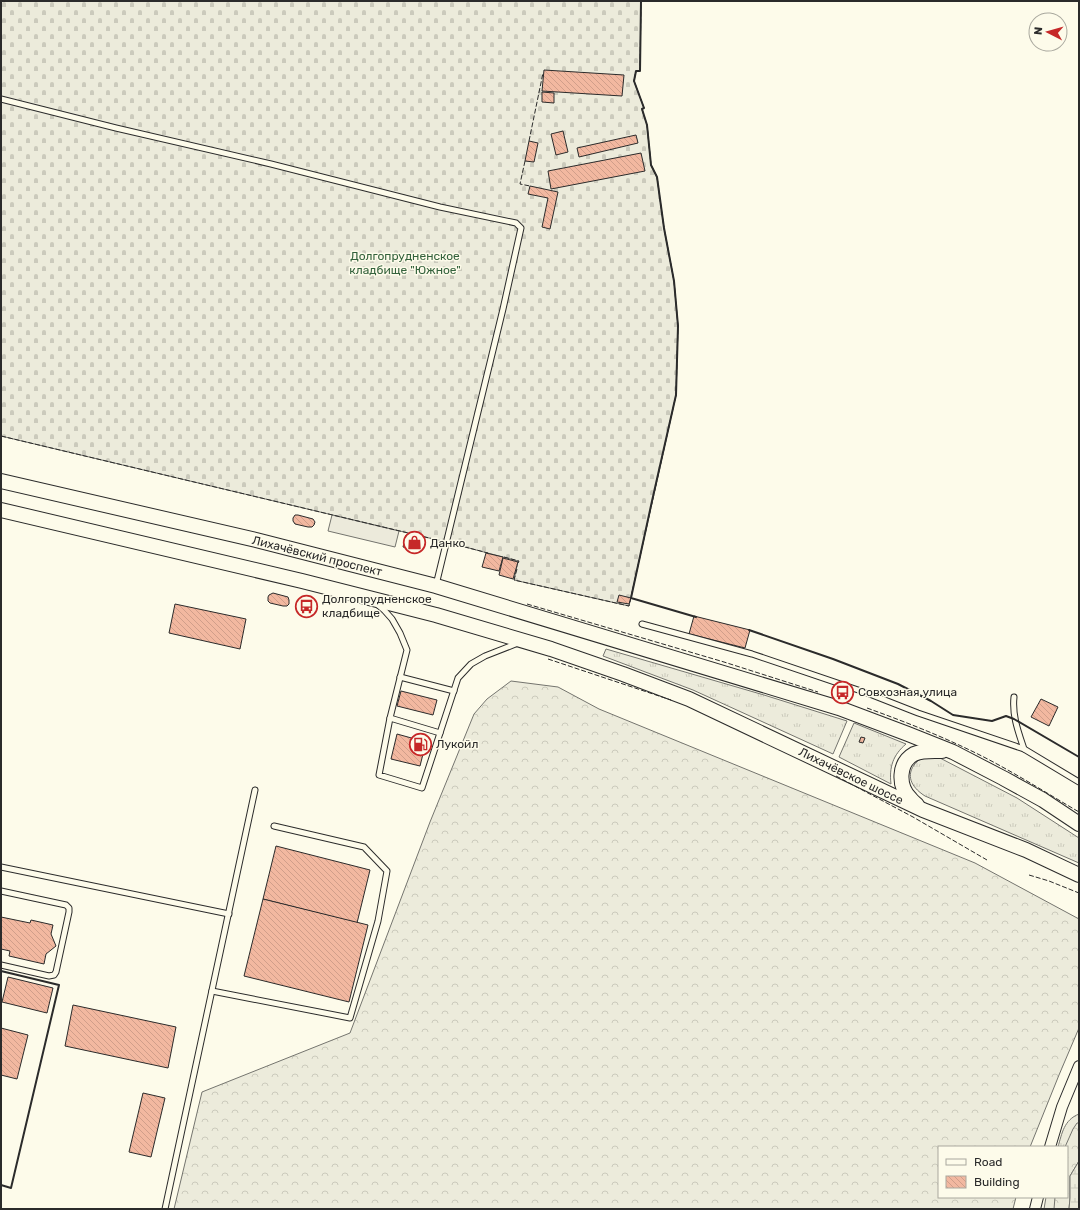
<svg xmlns="http://www.w3.org/2000/svg" width="1080" height="1210" viewBox="0 0 1080 1210" font-family="Rubik,sans-serif">
  <style>
    .grass { fill: url(#grass-tufts); stroke: #74746e }
    .forest { fill: url(#forest-crowns); stroke: #74746e }
    .wetland { fill: url(#wetland-marsh); stroke: #74746e }
    .cemetery { fill: url(#cemetery-stones); stroke: #74746e }
    .parking { fill: #eceadb; stroke: #74746e }
    .building { fill: url(#building-back-hatch); stroke: #2b2b2b }
    .lines { fill: none; stroke-linecap: round; stroke-linejoin: round }
    .lane-casing { stroke: #2b2b2b; stroke-width: 7 }
    .street-casing { stroke: #2b2b2b; stroke-width: 12 }
    .secondary-casing { stroke: #2b2b2b; stroke-width: 16 }
    .lane { stroke: #fdfbea; stroke-width: 5 }
    .street { stroke: #fdfbea; stroke-width: 10 }
    .secondary { stroke: #fdfbea; stroke-width: 14 }
    .fence { stroke: #2b2b2b; stroke-width: 1; stroke-dasharray: 5 2; stroke-linecap: butt }
    .wall { stroke: #2b2b2b; stroke-width: 2 }
    .labels { text-anchor: middle; dominant-baseline: central; stroke-width: 3; stroke-linejoin: round; paint-order: stroke }
    .park-label { font-size: 12px; fill: #34623c; stroke: #fdfbea }
    .poi-label { font-size: 12px; fill: #2b2b2b; stroke: #fdfbea; text-anchor: start }
    .street-label { font-size: 12px; fill: #2b2b2b; stroke: #fdfbea }
  </style>
  <defs>
    <pattern id="grass-tufts" width="24" height="20" patternUnits="userSpaceOnUse"><rect width="24" height="20" fill="#ecebdb"/><path d="M3 7l-1-3M5 7V3M7 7l1-3M15 17l-1-3M17 17v-4M19 17l1-3" fill="none" stroke="#cbcabc"/></pattern>
    <pattern id="forest-crowns" width="20" height="18" patternUnits="userSpaceOnUse"><rect width="20" height="18" fill="#ecebdb"/><path d="M2 6a3 3 0 1 1 6 0M12 15a3 3 0 1 1 6 0" fill="none" stroke="#cbcabc"/></pattern>
    <pattern id="wetland-marsh" width="20" height="14" patternUnits="userSpaceOnUse"><rect width="20" height="14" fill="#ecebdb"/><path d="M1 5h8M5 5V1M11 12h8M15 12V8" fill="none" stroke="#cbcabc"/></pattern>
    <pattern id="cemetery-stones" width="16" height="16" patternUnits="userSpaceOnUse"><rect width="16" height="16" fill="#ecebdb"/><path d="M2 7V4a2 2 0 0 1 4 0v3zM10 15v-3a2 2 0 0 1 4 0v3z" fill="#cbcabc"/></pattern>
    <pattern id="building-back-hatch" width="6" height="6" patternUnits="userSpaceOnUse"><rect width="6" height="6" fill="#f2b8a0"/><path d="M-1 5l2 2M0 0l6 6M5-1l2 2" fill="none" stroke="#d09e8a"/></pattern>
  </defs>
  <rect width="100%" height="100%" fill="#fdfbea"/>
  <g class="grass">
    <polygon points="606,649 764,695 847,721 833,754 693,690 603,656"/>
    <path d="M 854,723 L 906,744 C 893,755 889,767 891,784 L 839,757 Z"/>
    <path d="M 933,757 L 940,758 L 1017,798 L 1079,838 L 1079,863 L 925,796 C 914,789 905,778 914,765 C 916,763 918,760 921,759 C 924,757 930,757 933,757 Z"/>
    <path d="M 1079,1114 L 1079,1209 L 1044,1209 L 1046,1197 L 1067,1197 L 1067,1147 L 1058,1147 C 1062,1133 1064,1120 1079,1114 Z"/>
  </g>
  <g class="forest">
    <polygon points="511,681 558,687 599,709 975,863 1079,919 1079,1028 1059,1075 1030,1147 939,1147 939,1197 1016,1197 1013,1209 174,1209 202,1092 350,1033 430,822 474,714 487,699"/>
    <polygon points="1077,1123 1079,1123 1079,1161 1070,1176 1070,1198 1069,1209 1054,1209 1055,1197 1067,1197 1067,1147 1065,1147 1073,1129"/>
  </g>
  <polygon class="wetland" points="1079,1161 1079,1209 1069,1209 1070,1198 1070,1176"/>
  <polygon class="cemetery" points="1,1 641,1 640,71 636,71 634,81 644,108 642,110 647,125 651,165 657,177 664,228 674,281 678,326 676,395 629,606 514,580 518,561 446,542 1,436"/>
  <polygon class="parking" points="332,515 399,531 395,547 328,531"/>
  <g class="building">
    <polygon points="544,70 624,75 622,96 542,91"/>
    <polygon points="542,92 554,93 554,103 542,102"/>
    <polygon points="563,131 568,152 556,155 551,134"/>
    <polygon points="636,135 638,143 579,157 577,148"/>
    <polygon points="529,141 538,143 534,162 525,161"/>
    <polygon points="641,153 645,171 551,189 548,171"/>
    <polygon points="530,186 558,192 550,229 542,227 548,198 528,194"/>
    <polygon points="298,515 313,519 315,522 314,525 312,527 308,527 295,524 293,521 293,518 295,515"/>
    <polygon points="406,535 424,539 421,551 403,547"/>
    <polygon points="486,553 503,557 499,571 482,567"/>
    <polygon points="503,558 518,562 513,579 499,575"/>
    <polygon points="273,593 288,597 289,600 289,604 287,606 283,606 270,603 268,601 268,597 269,595"/>
    <polygon points="619,595 631,598 629,604 617,602"/>
    <polygon points="175,604 246,619 240,649 169,633"/>
    <polygon points="694,616 750,630 745,648 689,634"/>
    <polygon points="401,691 437,700 433,715 397,706"/>
    <polygon points="1041,699 1058,707 1049,726 1031,717"/>
    <polygon points="397,734 426,742 420,766 391,759"/>
    <polygon points="861,737 865,738 863,743 859,742"/>
    <polygon points="276,846 370,870 357,923 263,899"/>
    <polygon points="263,899 368,925 349,1002 244,976"/>
    <polygon points="1,917 30,923 31,920 53,925 51,934 56,946 46,954 44,964 9,956 10,951 1,949"/>
    <polygon points="8,977 53,988 47,1013 2,1002"/>
    <polygon points="73,1005 176,1027 168,1068 65,1046"/>
    <polygon points="1,1028 28,1035 17,1079 1,1075"/>
    <polygon points="143,1093 165,1098 151,1157 129,1152"/>
  </g>
  <g class="lines">
    <defs>
      <g id="lane">
        <polyline points="1,99 116,128 271,164 440,207 516,223 521,228 503,309 436,585"/>
        <polyline points="378,605 384,610 392,619 400,633 407,650 390,718 379,775 422,788 458,678 471,664 485,656 518,643"/>
        <polyline points="642,624 752,654 867,693 918,713 1024,749"/>
        <polyline points="400,677 454,691"/>
        <path d="M 1014,697 C 1012,715 1018,731 1024,749 L 1079,782"/>
        <polyline points="390,718 440,733"/>
        <polyline points="1,867 229,914"/>
        <polyline points="1,891 66,905 69,908 69,912 56,972 54,975 49,976 1,965"/>
        <polyline points="212,991 350,1018 378,921 387,871 364,847 274,826"/>
        <polyline points="165,1209 255,790"/>
      </g>
      <g id="street">
        <polyline points="1050,1147 1062,1107 1079,1066"/>
        <polyline points="1035,1209 1038,1197"/>
      </g>
      <g id="secondary">
        <polyline points="1,481 256,540 436,586 839,708 908,734 953,752 1003,778 1043,800 1079,824"/>
        <polyline points="1,510 302,581 436,615 551,649 623,674 689,699 923,810 1026,850 1079,875"/>
        <path d="M 917,805 C 915,803 912,801 910,798 C 898,786 898,763 914,754 C 922,750 934,751 942,751"/>
      </g>
    </defs>
    <use href="#lane" class="lane-casing"/>
    <use href="#street" class="street-casing"/>
    <use href="#secondary" class="secondary-casing"/>
    <use href="#lane" class="lane"/>
    <use href="#street" class="street"/>
    <use href="#secondary" class="secondary"/>
    <g class="fence">
      <polyline points="529,141 543,73"/>
      <polyline points="525,161 520,184 530,186"/>
      <polyline points="1,436 446,542 488,553"/>
      <polyline points="504,557 519,561 518,563"/>
      <polyline points="517,569 514,580 629,606 676,395 678,326 674,281 664,228 657,177 651,165 647,125 642,109 644,108 634,81 636,71 640,71 641,1"/>
      <polyline points="527,604 724,662 818,692"/>
      <polyline points="548,659 671,700"/>
      <path d="M 867,708 C 914,725 962,744 1006,769 C 1031,783 1055,798 1079,812"/>
      <polyline points="836,776 913,817 987,860"/>
      <polyline points="1029,875 1049,881 1079,893"/>
    </g>
    <g class="wall">
      <polyline points="641,1 640,71 636,71 634,81 644,108 642,109 647,125 651,165 657,177 664,228 674,281 678,326 676,395 652,501 631,598 696,617"/>
      <polyline points="749,630 833,659 898,684 931,701 953,715 992,721 1006,716 1014,719 1079,757"/>
      <polyline points="1,971 59,985 11,1188 1,1185"/>
    </g>
  </g>
  <defs>
    <symbol id="shop-ring" viewBox="-11 -11 22 22"><circle r="9.5" fill="#fdfbea" stroke="#c62828" stroke-width="1.5"/><path d="M-5-2.5h2.3a2.7 3.5 0 0 1 5.4 0H5L5.5 6h-11ZM-1.5-2.5h3a1.5 2.3 0 0 0-3 0Z" fill="#c62828"/></symbol>
    <symbol id="bus-ring" viewBox="-11 -11 22 22"><circle r="9.5" fill="#fdfbea" stroke="#c62828" stroke-width="1.5"/><path d="M-5-6H5V4H4V6H2V4H-2V6H-4V4H-5ZM-3.5-4V0h7V-4ZM-3.5 1.2v1.5H-2V1.2ZM2 1.2v1.5H3.5V1.2Z" fill="#c62828"/></symbol>
    <symbol id="fuel-ring" viewBox="-11 -11 22 22"><circle r="9.5" fill="#fdfbea" stroke="#c62828" stroke-width="1.5"/><path d="M-5.5-6h7V0h2V4h1.3V-2.5L3-4.5l.8-.8L6-3V5H2.5V1h-1V6h-7ZM-4.2-4.7v3.2H.2V-4.7Z" fill="#c62828"/></symbol>
  </defs>
  <g fill-rule="evenodd">
    <use href="#shop-ring" x="402" y="530" width="25" height="25"/>
    <use href="#bus-ring" x="294" y="594" width="25" height="25"/>
    <use href="#bus-ring" x="830" y="680" width="25" height="25"/>
    <use href="#fuel-ring" x="408" y="732" width="25" height="25"/>
  </g>
  <g class="labels">
    <g class="park-label">
      <text x="405" y="256">Долгопрудненское<tspan x="405" dy="14">кладбище "Южное"</tspan></text>
    </g>
    <g class="poi-label">
      <text x="430" y="543">Данко</text>
      <text x="322" y="599">Долгопрудненское<tspan x="322" dy="14">кладбище</tspan></text>
      <text x="858" y="692">Совхозная улица</text>
      <text x="436" y="744">Лукойл</text>
    </g>
    <g class="street-label">
      <text transform="translate(317 556) rotate(14)">Лихачёвский проспект</text>
      <text transform="translate(851 776) rotate(26)">Лихачёвское шоссе</text>
    </g>
  </g>
  <rect width="1080" height="1210" fill="none" stroke="#2b2b2b" stroke-width="4"/>
  <rect x="938" y="1146" width="130" height="52" fill="#fdfbea" stroke="#a9a89e"/>
  <rect x="946" y="1159" width="20" height="6" fill="#fdfbea" stroke="#a9a89e"/>
  <text x="974" y="1166" font-size="12" fill="#2b2b2b">Road</text>
  <rect x="946" y="1176" width="20" height="12" fill="url(#building-back-hatch)" stroke="#a9a89e"/>
  <text x="974" y="1186" font-size="12" fill="#2b2b2b">Building</text>
  <g transform="translate(1048 32) rotate(276)"><circle r="19" fill="#fdfbea" stroke="#a9a89e"/>
  <path d="M0-3L7 15L0 10L-7 15Z" fill="#c62828"/>
  <text y="-6" font-size="11" font-weight="bold" text-anchor="middle" fill="#2b2b2b">N</text>
  </g>
</svg>
